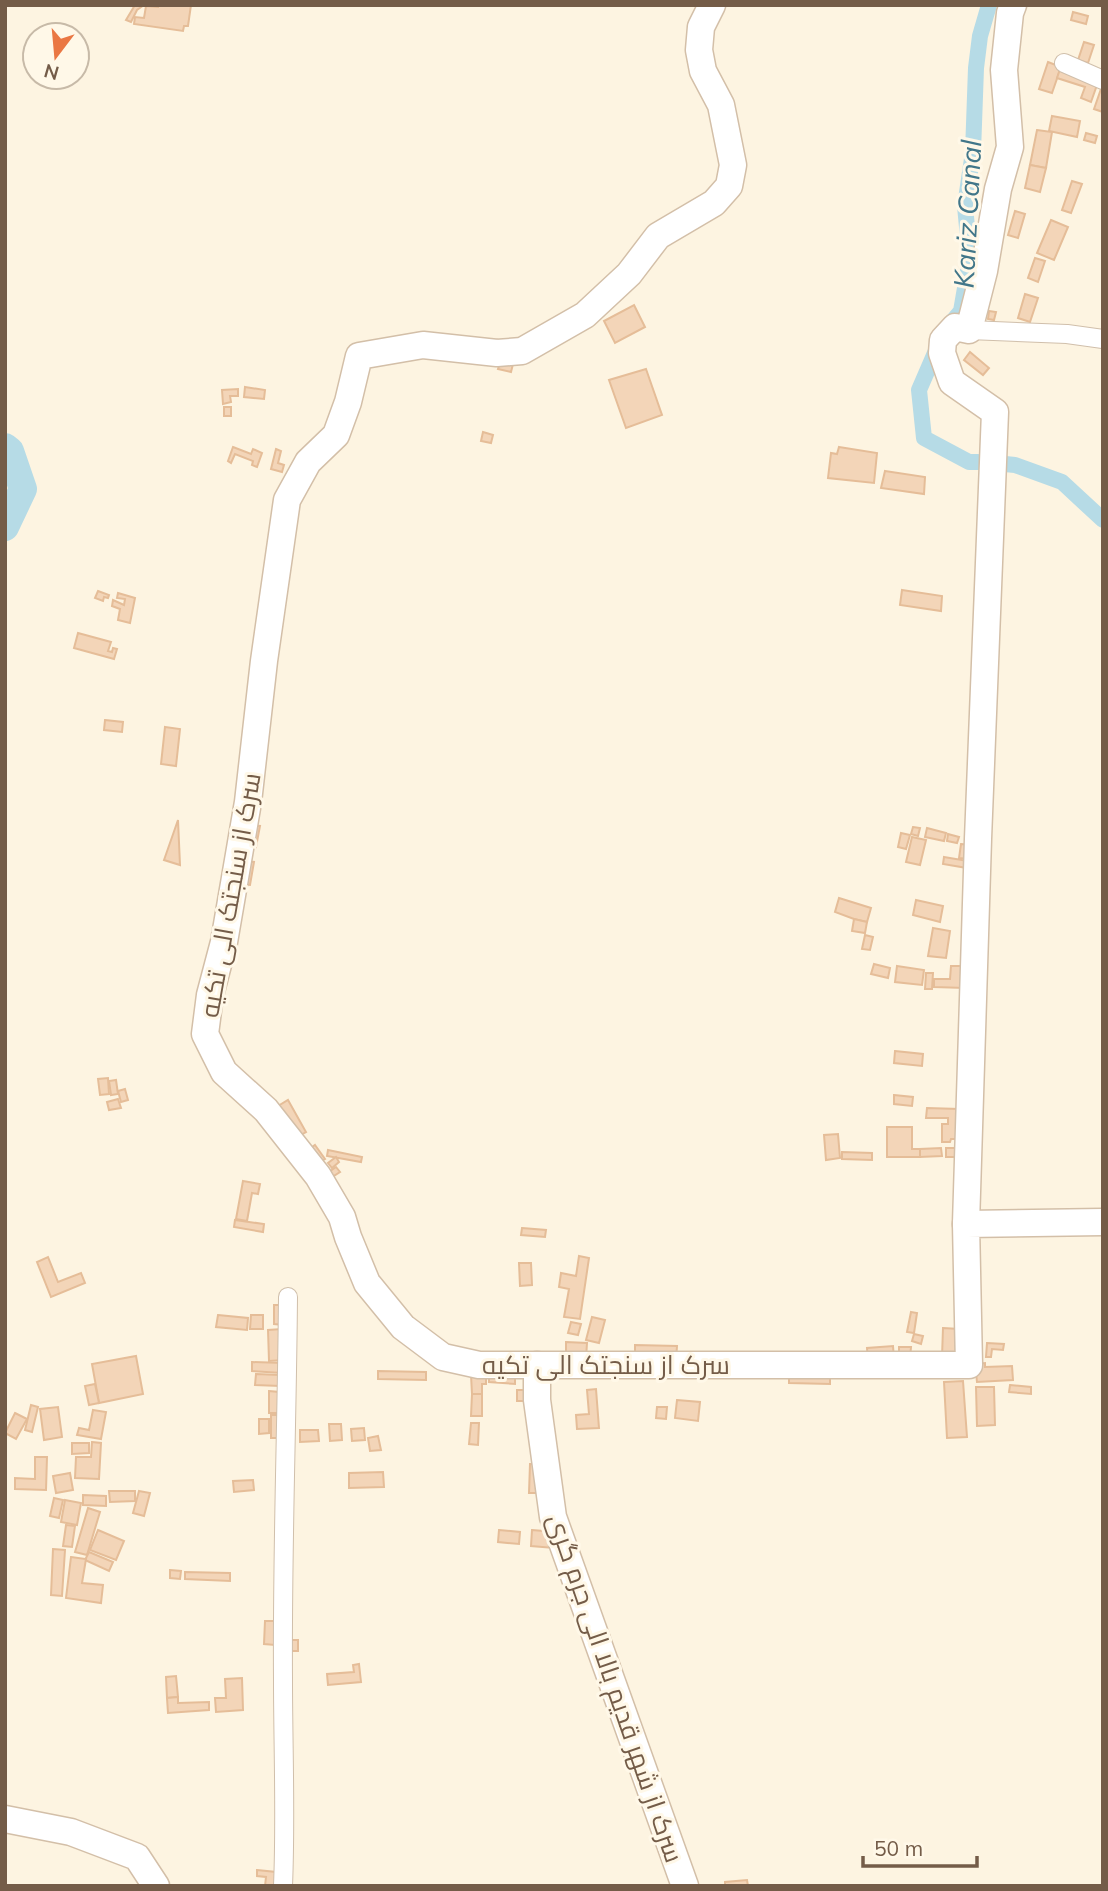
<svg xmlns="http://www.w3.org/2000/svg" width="1108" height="1891" viewBox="0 0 1108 1891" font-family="Mulish,Cairo,sans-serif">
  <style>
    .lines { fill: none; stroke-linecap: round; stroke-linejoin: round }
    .canal { stroke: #b6dbe6; stroke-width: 16 }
    .river { stroke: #b6dbe6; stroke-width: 28 }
    .building { fill: #f3d5b8; stroke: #e5bd98; stroke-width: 2 }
    .street-casing { stroke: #d0bfab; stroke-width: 20 }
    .secondary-casing { stroke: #d3bfa8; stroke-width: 29 }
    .street { stroke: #fff; stroke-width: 18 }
    .secondary { stroke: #fff; stroke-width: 26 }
    .labels { text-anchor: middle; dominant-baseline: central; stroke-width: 6; stroke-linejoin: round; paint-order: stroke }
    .street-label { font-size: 26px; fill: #745c48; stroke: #fff8e8 }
    .water-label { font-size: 28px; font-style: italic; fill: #417689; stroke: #fff8e8 }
  </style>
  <rect width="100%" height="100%" fill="#fdf4e1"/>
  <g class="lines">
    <g class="canal">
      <polyline points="978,462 969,462 924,438 919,390 935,353 951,323 961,311 970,259 965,206 973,152 976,68 980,36 989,5"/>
      <polyline points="1005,464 1015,465 1062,482 1103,520"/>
    </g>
    <polyline class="river" points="5,447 10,451 23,489 5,527"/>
  </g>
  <g class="building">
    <polygon points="135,5 144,5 137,10 131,22 126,20"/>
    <polygon points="158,5 191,5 188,26 184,26 183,31 134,24 135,17 144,18 146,6 158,7"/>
    <polygon points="1073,12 1088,16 1086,24 1071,20"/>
    <polygon points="1084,42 1094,45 1088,63 1078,60"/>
    <polygon points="1048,62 1061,67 1052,93 1039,89"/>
    <polygon points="1060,69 1098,82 1091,102 1081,98 1085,87 1057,78"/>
    <polygon points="1101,89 1103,90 1103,112 1094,109"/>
    <polygon points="1052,116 1080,121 1077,137 1049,131"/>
    <polygon points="1037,130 1052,132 1046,168 1030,165"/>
    <polygon points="1086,133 1097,136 1095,143 1084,140"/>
    <polygon points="1030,165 1046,168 1040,192 1025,188"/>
    <polygon points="1072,181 1082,184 1071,213 1062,210"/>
    <polygon points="1015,211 1025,214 1018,238 1008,235"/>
    <polygon points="1051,220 1068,227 1054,260 1037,253"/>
    <polygon points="1035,258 1045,261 1038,282 1028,278"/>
    <polygon points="1025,294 1038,298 1030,322 1018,318"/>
    <polygon points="634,305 645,327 615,343 604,321"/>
    <polygon points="989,311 996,312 994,320 988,319"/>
    <polygon points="970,352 989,368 983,375 964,360"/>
    <polygon points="502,356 514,360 511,372 498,369"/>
    <polygon points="646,369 662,415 626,428 609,380"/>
    <polygon points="245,387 265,390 264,399 244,397"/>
    <polygon points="238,389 238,396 230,396 231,402 223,404 222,390"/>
    <rect x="224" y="407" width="7" height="9"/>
    <polygon points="483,432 493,435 491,443 481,441"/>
    <polygon points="233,447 251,454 253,449 262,453 257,467 252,465 253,461 235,454 231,463 228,461"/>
    <polygon points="839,447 877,453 874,483 828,478 831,453 837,454"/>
    <polygon points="276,449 281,451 278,463 284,465 282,472 271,469"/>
    <polygon points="885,471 925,477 924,494 881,488"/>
    <polygon points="902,590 942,596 941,611 900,605"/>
    <polygon points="98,591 109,595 108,598 104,597 103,601 95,598"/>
    <polygon points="118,593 135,598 130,623 118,620 120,609 112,606 113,600 124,605 125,599 117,598"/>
    <polygon points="78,633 111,642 108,651 112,652 113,648 117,649 114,659 74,648"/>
    <polygon points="105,720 123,722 122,732 104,730"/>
    <polygon points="165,727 180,729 176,766 161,764"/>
    <polygon points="178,820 180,865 164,860"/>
    <polygon points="250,825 260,826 256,847 247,845"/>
    <polygon points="913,827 920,828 918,836 911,834"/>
    <polygon points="927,828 946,833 944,841 925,837"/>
    <polygon points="901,833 910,835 906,849 898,847"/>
    <polygon points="948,834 959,837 957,843 947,841"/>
    <polygon points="912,837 926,840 920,865 906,862"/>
    <polygon points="961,844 971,845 969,859 959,858"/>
    <polygon points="944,857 968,861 967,868 943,864"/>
    <polygon points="244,861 254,862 250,885 240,884"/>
    <polygon points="839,898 871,908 867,922 854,919 835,912"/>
    <polygon points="916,900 943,906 940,922 913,915"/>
    <polygon points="854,919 867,922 865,933 852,931"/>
    <polygon points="933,928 950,931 946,958 928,956"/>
    <polygon points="865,935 873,937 870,950 862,949"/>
    <polygon points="874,964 890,968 888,978 871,974"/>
    <polygon points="897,966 924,970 922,985 895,982"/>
    <polygon points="951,966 966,966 965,988 934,987 934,979 950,979"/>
    <polygon points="926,973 933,973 932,989 925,989"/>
    <polygon points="895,1051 923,1054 922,1066 894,1063"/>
    <polygon points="108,1078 109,1094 100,1095 98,1079"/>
    <polygon points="116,1080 118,1094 111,1095 109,1081"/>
    <polygon points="125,1089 128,1100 121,1102 118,1091"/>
    <polygon points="894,1095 913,1097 912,1106 894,1104"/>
    <polygon points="118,1099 121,1108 109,1110 107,1102"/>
    <polygon points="288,1100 306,1132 297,1137 278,1106"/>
    <polygon points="927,1108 959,1109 958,1139 951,1139 950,1142 942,1142 942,1124 948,1124 948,1118 926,1118"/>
    <polygon points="887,1127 912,1127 912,1149 920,1149 920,1157 887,1157"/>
    <polygon points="838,1134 840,1158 826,1160 824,1135"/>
    <polygon points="315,1145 325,1159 317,1164 308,1150"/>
    <polygon points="941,1148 942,1156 920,1157 920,1149"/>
    <rect x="946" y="1148" width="14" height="9"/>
    <polygon points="328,1150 362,1157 361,1162 327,1156"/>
    <polygon points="842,1152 872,1153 872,1160 842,1159"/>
    <polygon points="336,1157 339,1162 332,1168 328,1163"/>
    <polygon points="336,1167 340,1172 329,1179 326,1174"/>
    <polygon points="243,1181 260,1184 258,1194 252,1193 247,1221 236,1219"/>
    <polygon points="235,1220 264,1224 263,1232 234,1227"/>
    <polygon points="522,1228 546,1230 545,1237 521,1235"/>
    <polygon points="579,1256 589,1258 580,1319 564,1317 569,1289 559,1287 561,1273 576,1276"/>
    <polygon points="48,1257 58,1282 81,1273 85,1283 51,1297 37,1262"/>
    <polygon points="519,1263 531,1263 532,1285 520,1286"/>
    <polygon points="274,1305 283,1305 283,1325 274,1324"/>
    <polygon points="911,1312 917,1313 914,1333 907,1332"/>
    <polygon points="218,1315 248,1318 247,1330 216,1327"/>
    <polygon points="251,1315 263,1315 263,1329 250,1329"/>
    <polygon points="592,1317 605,1320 599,1343 586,1340"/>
    <polygon points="571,1322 581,1324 578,1335 568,1333"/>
    <polygon points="943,1328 959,1329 957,1358 942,1357"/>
    <polygon points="282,1329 283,1360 269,1361 268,1330"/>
    <polygon points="914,1334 923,1336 921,1344 912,1341"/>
    <polygon points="566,1342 587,1343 586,1359 566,1359"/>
    <polygon points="987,1343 1004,1344 1003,1350 992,1349 991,1357 986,1357"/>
    <polygon points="635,1345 677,1346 676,1361 635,1360"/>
    <polygon points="893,1346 894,1359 868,1361 867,1348"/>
    <polygon points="899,1347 911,1347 910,1358 899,1358"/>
    <polygon points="136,1356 143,1394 99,1403 92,1364"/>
    <polygon points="252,1362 283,1363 282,1373 252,1371"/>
    <polygon points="985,1363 985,1367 1012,1366 1013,1380 977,1382 975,1364"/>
    <polygon points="378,1371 426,1372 426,1380 378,1379"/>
    <polygon points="256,1374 280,1375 280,1386 255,1385"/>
    <polygon points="486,1374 486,1384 482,1384 482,1394 472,1394 471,1375"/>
    <polygon points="489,1374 515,1376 515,1384 489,1382"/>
    <polygon points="789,1376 830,1376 830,1384 789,1383"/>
    <polygon points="963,1381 967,1437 947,1438 944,1382"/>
    <polygon points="95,1384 99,1403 89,1405 85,1386"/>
    <polygon points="1010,1385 1031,1387 1031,1394 1009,1392"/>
    <polygon points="976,1387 994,1387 995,1425 977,1426"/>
    <polygon points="596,1389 599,1428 577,1429 576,1415 589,1414 587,1390"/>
    <rect x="517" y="1390" width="13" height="11"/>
    <polygon points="269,1391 279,1392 278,1413 269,1413"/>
    <polygon points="472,1394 482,1394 482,1416 471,1416"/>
    <polygon points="677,1400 700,1402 698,1421 675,1418"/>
    <polygon points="31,1405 38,1407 32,1432 25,1430"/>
    <polygon points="58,1407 62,1437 44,1440 40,1409"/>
    <polygon points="657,1407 667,1407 666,1419 656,1418"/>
    <polygon points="93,1410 106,1412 101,1439 77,1435 79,1428 89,1430"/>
    <polygon points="15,1413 27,1419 16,1439 5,1433"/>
    <rect x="271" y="1415" width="7" height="23"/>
    <polygon points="259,1419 269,1419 269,1433 259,1434"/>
    <polygon points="471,1423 479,1423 478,1445 469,1444"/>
    <polygon points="329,1424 341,1424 342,1440 330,1441"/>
    <polygon points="364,1428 365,1440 352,1441 351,1429"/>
    <polygon points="300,1430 318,1430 319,1441 300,1442"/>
    <polygon points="378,1436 381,1450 370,1451 368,1438"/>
    <polygon points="92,1442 101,1443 99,1479 75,1478 76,1457 91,1457"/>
    <polygon points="72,1443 89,1443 89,1453 72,1454"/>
    <polygon points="35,1457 47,1457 46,1490 15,1489 15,1478 35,1479"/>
    <polygon points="530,1464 541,1464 540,1493 529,1493"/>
    <polygon points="383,1472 384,1487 349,1488 349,1473"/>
    <polygon points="70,1473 73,1490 56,1493 53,1476"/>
    <polygon points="253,1480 254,1490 234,1492 233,1481"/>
    <polygon points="109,1491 135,1491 135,1501 110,1502"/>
    <polygon points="139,1491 150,1493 144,1516 133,1513"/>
    <polygon points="83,1495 106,1496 106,1506 83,1505"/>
    <polygon points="54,1498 63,1500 59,1518 50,1516"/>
    <polygon points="65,1500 81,1503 77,1525 61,1522"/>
    <polygon points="88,1508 100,1512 87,1555 75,1552"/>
    <polygon points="66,1525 75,1526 72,1547 63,1546"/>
    <polygon points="98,1530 124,1541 116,1560 90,1550"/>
    <polygon points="499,1530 520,1532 519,1544 498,1542"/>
    <polygon points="532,1530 555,1532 554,1548 531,1546"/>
    <polygon points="53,1549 65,1550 62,1596 51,1595"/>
    <polygon points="89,1552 113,1562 109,1571 85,1560"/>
    <polygon points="71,1557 86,1559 82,1583 103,1585 101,1603 66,1598"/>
    <polygon points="170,1570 181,1571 180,1579 170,1578"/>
    <polygon points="185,1572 230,1573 230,1581 185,1579"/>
    <polygon points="265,1621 275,1621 275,1645 264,1644"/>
    <polygon points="287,1640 298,1640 298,1651 288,1651"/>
    <polygon points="359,1664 361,1682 328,1685 327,1674 354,1672 353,1665"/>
    <polygon points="176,1676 178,1697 167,1698 166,1677"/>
    <polygon points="242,1678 243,1710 216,1712 215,1698 226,1698 225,1679"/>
    <polygon points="178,1697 178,1703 209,1702 209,1710 168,1713 167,1698"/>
    <polygon points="257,1870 276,1872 275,1886 265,1886 266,1877 257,1876"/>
    <polygon points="747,1880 748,1886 725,1886 725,1882"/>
  </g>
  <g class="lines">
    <defs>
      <g id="street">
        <polyline points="1064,63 1103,80"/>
        <polyline points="969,330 1067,334 1103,339"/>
        <path d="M 283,1886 C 286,1816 283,1748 283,1679 C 282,1551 287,1424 288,1297"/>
      </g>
      <g id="secondary">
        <polyline points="712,5 701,27 699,50 703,71 721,105 733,165 729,186 714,203 658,236 629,274 585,315 522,351 497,353 423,345 359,356 348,402 336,435 308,462 287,500 264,661 248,802 224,942 210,995 205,1034 224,1072 266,1110 318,1176 342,1217 348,1237 367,1283 403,1327 443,1357 479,1365 969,1365 966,1224 1103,1222"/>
        <polyline points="966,1224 978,839 995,412 952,382 942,353 943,340 955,327 969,330 984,271 998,189 1010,147 1004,70 1010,13 1013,5"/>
        <polyline points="537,1365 537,1400 553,1517 685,1886"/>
        <polyline points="5,1819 71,1832 137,1857 156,1886"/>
      </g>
    </defs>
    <use href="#street" class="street-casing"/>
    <use href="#secondary" class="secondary-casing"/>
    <use href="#street" class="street"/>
    <use href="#secondary" class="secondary"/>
  </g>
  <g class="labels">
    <g class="street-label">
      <text transform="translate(230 895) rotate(-80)">سرک از سنجتک الی تکیه</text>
      <text x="606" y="1364">سرک از سنجتک الی تکیه</text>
      <text transform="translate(616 1688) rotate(71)">سرک از شهر قدیم بالا الی جرم گری</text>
    </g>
    <g class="water-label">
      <text transform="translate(967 214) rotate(-87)">Kariz Canal</text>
    </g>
  </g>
  <rect width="1108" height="1891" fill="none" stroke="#745c48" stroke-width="14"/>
  <g transform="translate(56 56) rotate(196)"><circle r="33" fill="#fff8e8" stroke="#c7baa8" stroke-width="2"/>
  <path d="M0-5L12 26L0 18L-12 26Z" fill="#ea7743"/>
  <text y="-10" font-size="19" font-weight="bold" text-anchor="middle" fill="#745c48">N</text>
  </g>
  <path d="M863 1856v10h114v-10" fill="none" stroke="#745c48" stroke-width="3.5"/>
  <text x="874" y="1856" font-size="21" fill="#745c48" stroke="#fff8e8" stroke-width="5" paint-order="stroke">50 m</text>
</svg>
